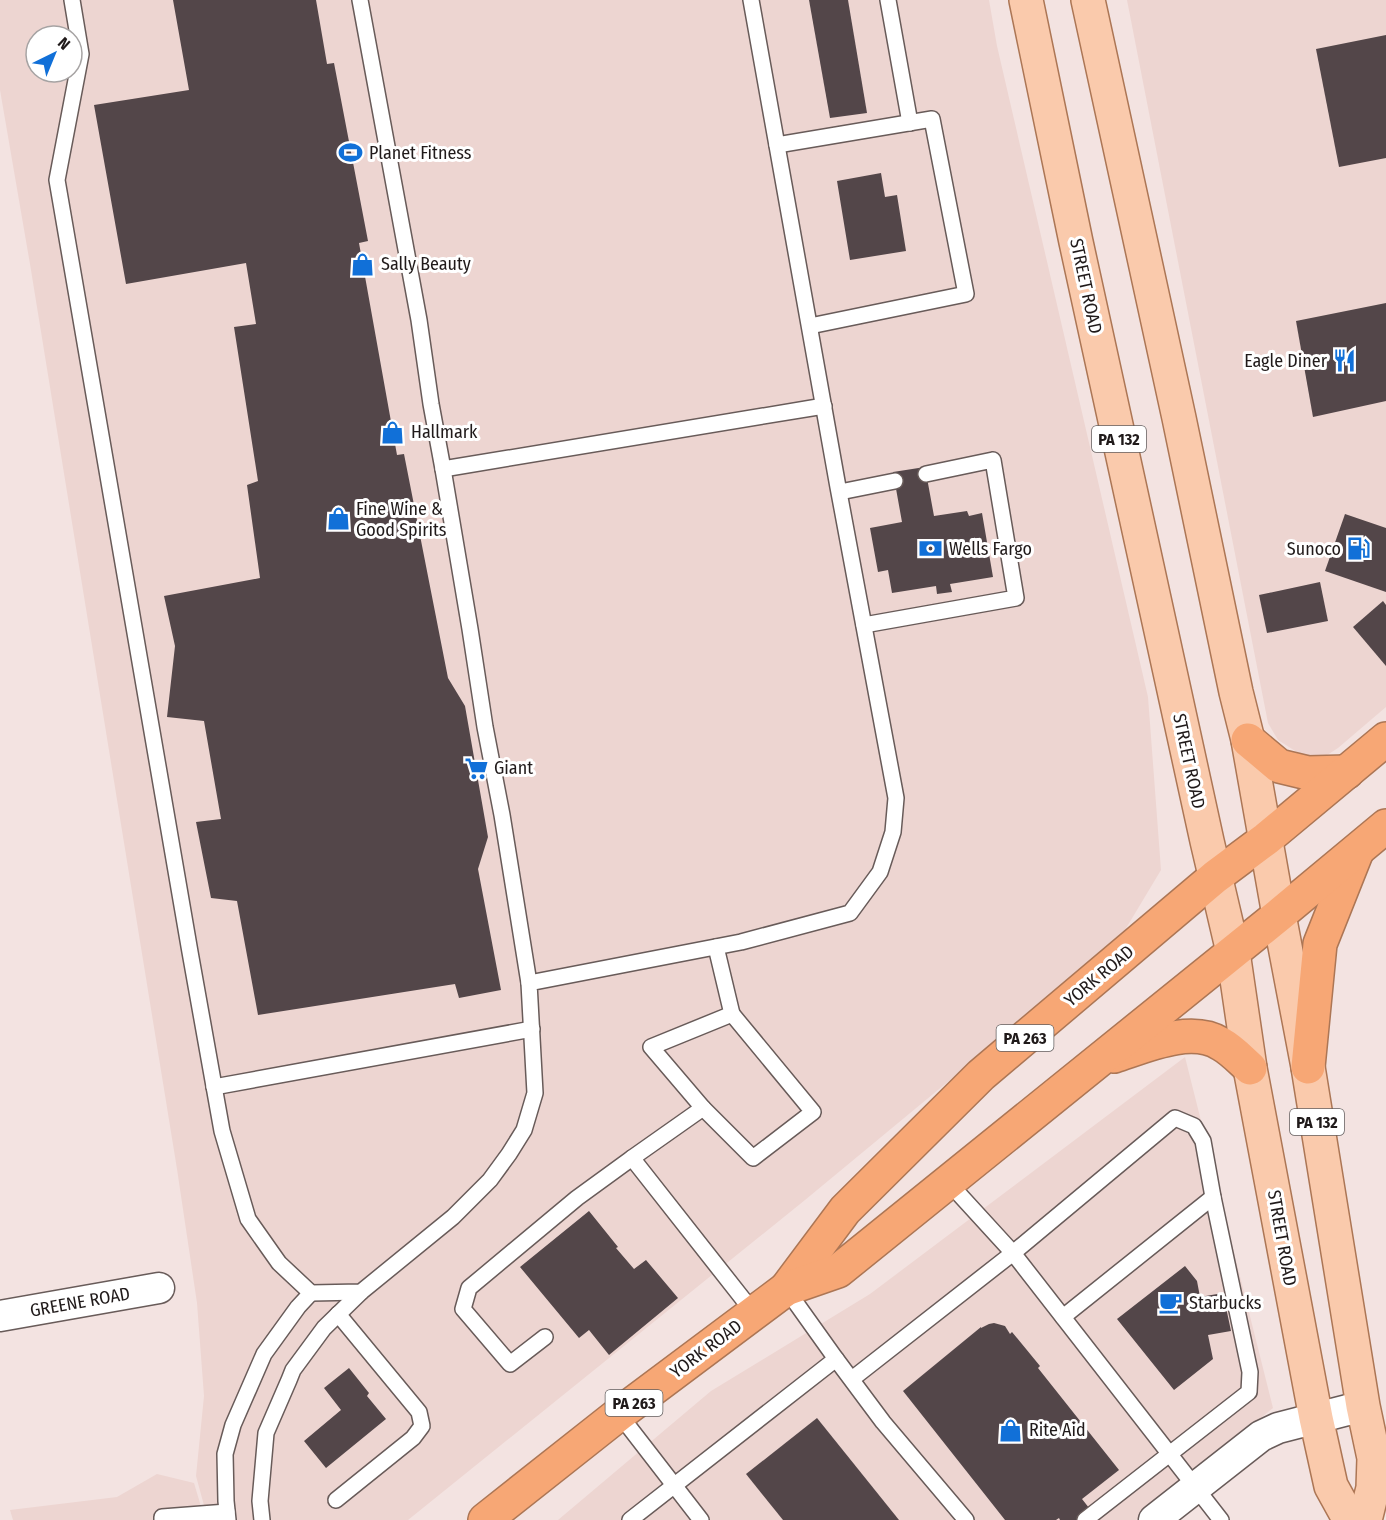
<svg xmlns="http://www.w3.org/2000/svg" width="1386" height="1520" viewBox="0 0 1386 1520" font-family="'Fira Sans Condensed',sans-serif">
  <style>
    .built { fill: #edd5d1; fill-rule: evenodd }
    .building { fill: #534649 }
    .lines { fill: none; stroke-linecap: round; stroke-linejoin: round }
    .lane-casing { stroke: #685b59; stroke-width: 18 }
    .street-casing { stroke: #685b59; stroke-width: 33 }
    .primary-casing { stroke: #ac7655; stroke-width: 36 }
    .highway-casing { stroke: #ac7655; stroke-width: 36 }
    .lane { stroke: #fff; stroke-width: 15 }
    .street { stroke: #fff; stroke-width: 30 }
    .primary { stroke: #facaac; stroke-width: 33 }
    .highway { stroke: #f7a775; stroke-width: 33 }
    .labels { text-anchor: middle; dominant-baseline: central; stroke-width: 6; stroke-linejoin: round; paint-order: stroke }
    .shield { fill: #fff; stroke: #635f5f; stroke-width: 1.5 }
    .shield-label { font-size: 16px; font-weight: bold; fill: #201a1a }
    .poi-label { font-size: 18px; fill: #201a1a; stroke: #fff; text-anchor: start }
    .street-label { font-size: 18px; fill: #201a1a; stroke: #fff }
  </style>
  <rect width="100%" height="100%" fill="#f3e3e1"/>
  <g class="built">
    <path d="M 0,0 L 989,0 L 997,46 L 1148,697 L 1161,870 L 1119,940 L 805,1200 L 408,1520 L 208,1520 L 196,1476 L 204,1396 L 197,1303 L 177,1169 L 30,264 L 0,90 ZM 36,36 L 72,36 L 72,72 L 36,72 Z"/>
    <polygon points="1127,0 1386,0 1386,707 1338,748 1324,757 1311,757 1300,754 1278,740 1268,723"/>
    <polygon points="1185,1057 1273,1408 1136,1520 558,1520 711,1391 870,1294"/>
    <polygon points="157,1474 194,1483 205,1520 13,1520 10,1510 117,1497"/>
  </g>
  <g class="building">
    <polygon points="173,0 316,0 327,64 334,63 368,241 359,243 397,455 404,454 448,678 465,706 488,837 478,869 501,990 459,998 455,984 258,1015 237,901 211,898 196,822 221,819 204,721 167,717 175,646 164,596 260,578 247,485 258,481 234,327 256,324 246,263 126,284 94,105 189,90"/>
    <polygon points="809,0 848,0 867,113 830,118"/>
    <polygon points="1386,35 1386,158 1339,167 1316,49"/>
    <polygon points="881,173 885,197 897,195 906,251 850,260 837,181"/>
    <polygon points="1386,303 1386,401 1313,417 1296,321"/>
    <polygon points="925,467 934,516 967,511 969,516 982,513 993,577 950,584 952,592 937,594 936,586 892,593 888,570 878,572 870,528 902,522 893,472"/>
    <polygon points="1345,514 1386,528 1386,592 1325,571"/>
    <polygon points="1320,582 1328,621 1267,633 1259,595"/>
    <polygon points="1383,601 1386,605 1386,666 1353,627"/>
    <polygon points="589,1211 618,1247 616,1248 634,1269 646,1260 678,1298 609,1355 589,1330 579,1338 520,1267"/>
    <polygon points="1185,1266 1197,1281 1200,1297 1223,1293 1231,1331 1208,1335 1213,1359 1174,1390 1117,1319"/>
    <polygon points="994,1323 1005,1326 1010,1334 1012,1332 1040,1366 1038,1368 1119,1470 1082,1499 1093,1513 1085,1520 1060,1520 1059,1518 1056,1520 1005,1520 903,1391 981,1327 981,1328 989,1324"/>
    <polygon points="349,1368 369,1393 367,1396 386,1419 326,1468 304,1441 341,1410 324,1388"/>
    <polygon points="817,1418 899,1520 783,1520 746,1474"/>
  </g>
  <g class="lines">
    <defs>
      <g id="lane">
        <polyline points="72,0 81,54 57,180 190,952 222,1131 248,1219 279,1263 311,1293 361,1292 453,1217 490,1180 509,1154 524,1130 535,1093 529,983 741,942 850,913 880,872 893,832 896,798 838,487 751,0"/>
        <polyline points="360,0 419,320 431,404 443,469 824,406"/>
        <polyline points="888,0 910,123"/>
        <polyline points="777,145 932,119 966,294 810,326"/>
        <polyline points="443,469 470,629 485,727 502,815 529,983"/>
        <polyline points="840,492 895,481"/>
        <polyline points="864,625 1016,598 993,460 926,474"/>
        <polyline points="716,947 732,1014 651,1047 703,1108 632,1158 754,1313"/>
        <polyline points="214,1087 532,1029"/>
        <polyline points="703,1108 753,1158 813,1112 732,1014"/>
        <polyline points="949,1183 1013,1253 1221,1520"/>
        <polyline points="1063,1317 1213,1197"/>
        <polyline points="545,1337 510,1364 463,1309 469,1288 577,1198 632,1158"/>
        <polyline points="836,1359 883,1422 966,1520"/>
        <polyline points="852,1379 1013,1253 1175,1118 1194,1126 1203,1141 1213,1197 1250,1372 1249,1392 1085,1520"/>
        <polyline points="619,1414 701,1520"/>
        <polyline points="336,1500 413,1438 422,1426 419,1412 338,1314"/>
        <polyline points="162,1520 162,1517 227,1512"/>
        <polyline points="228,1520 226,1501 225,1454 233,1425 264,1354 298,1307 311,1293"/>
        <polyline points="262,1520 260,1501 266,1433 289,1380 293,1370 324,1328 361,1292"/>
        <polyline points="630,1520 836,1359 786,1289"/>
      </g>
      <g id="street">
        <polyline points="0,1316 159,1288"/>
        <polyline points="1154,1520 1261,1436 1278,1428 1363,1406"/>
      </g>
      <g id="primary">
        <polyline points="1026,0 1076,242 1207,841 1233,952 1250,1068 1316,1418 1331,1486 1347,1515 1351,1520"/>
        <polyline points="1088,0 1179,418 1236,692 1248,740 1279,915 1308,1067 1363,1406 1374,1458 1373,1488 1365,1520"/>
      </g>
      <g id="highway">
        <polyline points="1248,740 1279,766 1308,773 1347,772"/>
        <path d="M 1114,1056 C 1145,1046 1191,1025 1221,1044 C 1232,1050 1241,1060 1250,1068"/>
        <polyline points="1308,1067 1320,944 1357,851"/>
        <polyline points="786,1289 845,1210 981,1075 1215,877 1266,839 1386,739"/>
        <polyline points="485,1520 619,1414 786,1289 838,1271 1279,915 1386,826"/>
      </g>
    </defs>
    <use href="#lane" class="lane-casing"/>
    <use href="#street" class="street-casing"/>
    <use href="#primary" class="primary-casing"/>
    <use href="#highway" class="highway-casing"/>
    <use href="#lane" class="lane"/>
    <use href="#street" class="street"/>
    <use href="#primary" class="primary"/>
    <use href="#highway" class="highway"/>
  </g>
  <defs>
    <symbol id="stadium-bare" viewBox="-9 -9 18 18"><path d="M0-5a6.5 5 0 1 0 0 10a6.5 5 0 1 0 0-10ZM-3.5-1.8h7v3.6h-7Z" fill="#1170d8" stroke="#fff" stroke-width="2.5" paint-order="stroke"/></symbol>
    <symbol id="shop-bare" viewBox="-9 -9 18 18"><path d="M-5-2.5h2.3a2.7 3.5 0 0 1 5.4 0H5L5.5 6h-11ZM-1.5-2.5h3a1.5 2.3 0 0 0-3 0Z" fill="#1170d8" stroke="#fff" stroke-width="2.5" paint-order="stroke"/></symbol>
    <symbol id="restaurant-bare" viewBox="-9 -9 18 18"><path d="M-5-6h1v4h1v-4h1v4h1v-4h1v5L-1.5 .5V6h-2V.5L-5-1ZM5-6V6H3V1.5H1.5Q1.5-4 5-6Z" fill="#1170d8" stroke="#fff" stroke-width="2.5" paint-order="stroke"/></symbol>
    <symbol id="bank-bare" viewBox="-9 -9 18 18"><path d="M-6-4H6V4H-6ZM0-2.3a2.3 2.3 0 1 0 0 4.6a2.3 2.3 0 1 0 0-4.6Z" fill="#1170d8" stroke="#fff" stroke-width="2.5" paint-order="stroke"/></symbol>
    <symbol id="fuel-bare" viewBox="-9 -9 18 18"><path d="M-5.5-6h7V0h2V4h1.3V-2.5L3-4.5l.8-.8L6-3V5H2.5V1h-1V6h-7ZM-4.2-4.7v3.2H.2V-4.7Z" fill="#1170d8" stroke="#fff" stroke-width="2.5" paint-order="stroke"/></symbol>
    <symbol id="supermarket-bare" viewBox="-9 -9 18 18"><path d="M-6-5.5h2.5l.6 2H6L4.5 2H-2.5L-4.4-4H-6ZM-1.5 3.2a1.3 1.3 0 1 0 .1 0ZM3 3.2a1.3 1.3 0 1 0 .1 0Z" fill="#1170d8" stroke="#fff" stroke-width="2.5" paint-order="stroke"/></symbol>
    <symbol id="cafe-bare" viewBox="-9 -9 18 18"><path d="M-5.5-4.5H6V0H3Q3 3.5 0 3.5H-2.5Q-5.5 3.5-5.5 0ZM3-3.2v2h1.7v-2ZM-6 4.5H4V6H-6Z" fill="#1170d8" stroke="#fff" stroke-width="2.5" paint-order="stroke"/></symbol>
  </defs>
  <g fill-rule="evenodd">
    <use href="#stadium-bare" x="334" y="136" width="33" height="33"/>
    <use href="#shop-bare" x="346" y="248" width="33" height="33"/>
    <use href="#restaurant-bare" x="1328" y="344" width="33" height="33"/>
    <use href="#shop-bare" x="376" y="416" width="33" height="33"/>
    <use href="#shop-bare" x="322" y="502" width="33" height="33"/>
    <use href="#bank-bare" x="914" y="532" width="33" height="33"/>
    <use href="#fuel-bare" x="1342" y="532" width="33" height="33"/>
    <use href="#supermarket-bare" x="460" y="752" width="33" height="33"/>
    <use href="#cafe-bare" x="1154" y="1286" width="33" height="33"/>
    <use href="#shop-bare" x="994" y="1414" width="33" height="33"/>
  </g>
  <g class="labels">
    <g class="shield">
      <rect x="1092" y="426" width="54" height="26" rx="4.5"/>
      <rect x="996.5" y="1025" width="57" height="26" rx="4.5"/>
      <rect x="1290" y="1109" width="54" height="26" rx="4.5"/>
      <rect x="605.5" y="1390" width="57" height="26" rx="4.5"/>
    </g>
    <g class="shield-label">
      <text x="1119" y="439">PA 132</text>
      <text x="1025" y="1038">PA 263</text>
      <text x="1317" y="1122">PA 132</text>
      <text x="634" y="1403">PA 263</text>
    </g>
    <g class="poi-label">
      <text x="369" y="153">Planet Fitness</text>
      <text x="381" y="264">Sally Beauty</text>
      <text x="1327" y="361" text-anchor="end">Eagle Diner</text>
      <text x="411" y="432">Hallmark</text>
      <text x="356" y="509">Fine Wine &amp;<tspan x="356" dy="21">Good Spirits</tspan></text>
      <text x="949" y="549">Wells Fargo</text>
      <text x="1341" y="549" text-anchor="end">Sunoco</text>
      <text x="494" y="768">Giant</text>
      <text x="1189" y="1303">Starbucks</text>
      <text x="1029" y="1430">Rite Aid</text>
    </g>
    <g class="street-label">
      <text transform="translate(1086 286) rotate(78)">STREET ROAD</text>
      <text transform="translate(1189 761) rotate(78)">STREET ROAD</text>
      <text transform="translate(1099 976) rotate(-40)">YORK ROAD</text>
      <text transform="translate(1282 1238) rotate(80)">STREET ROAD</text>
      <text transform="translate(80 1302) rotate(-10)">GREENE ROAD</text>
      <text transform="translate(706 1349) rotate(-37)">YORK ROAD</text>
    </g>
  </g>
  <g transform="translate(54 54) rotate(43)"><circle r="28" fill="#ffffff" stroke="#a6a3a3" stroke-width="1.5"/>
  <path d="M0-4.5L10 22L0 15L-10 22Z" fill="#1170d8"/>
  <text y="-9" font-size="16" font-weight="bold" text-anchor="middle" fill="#201a1a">N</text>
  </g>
</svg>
